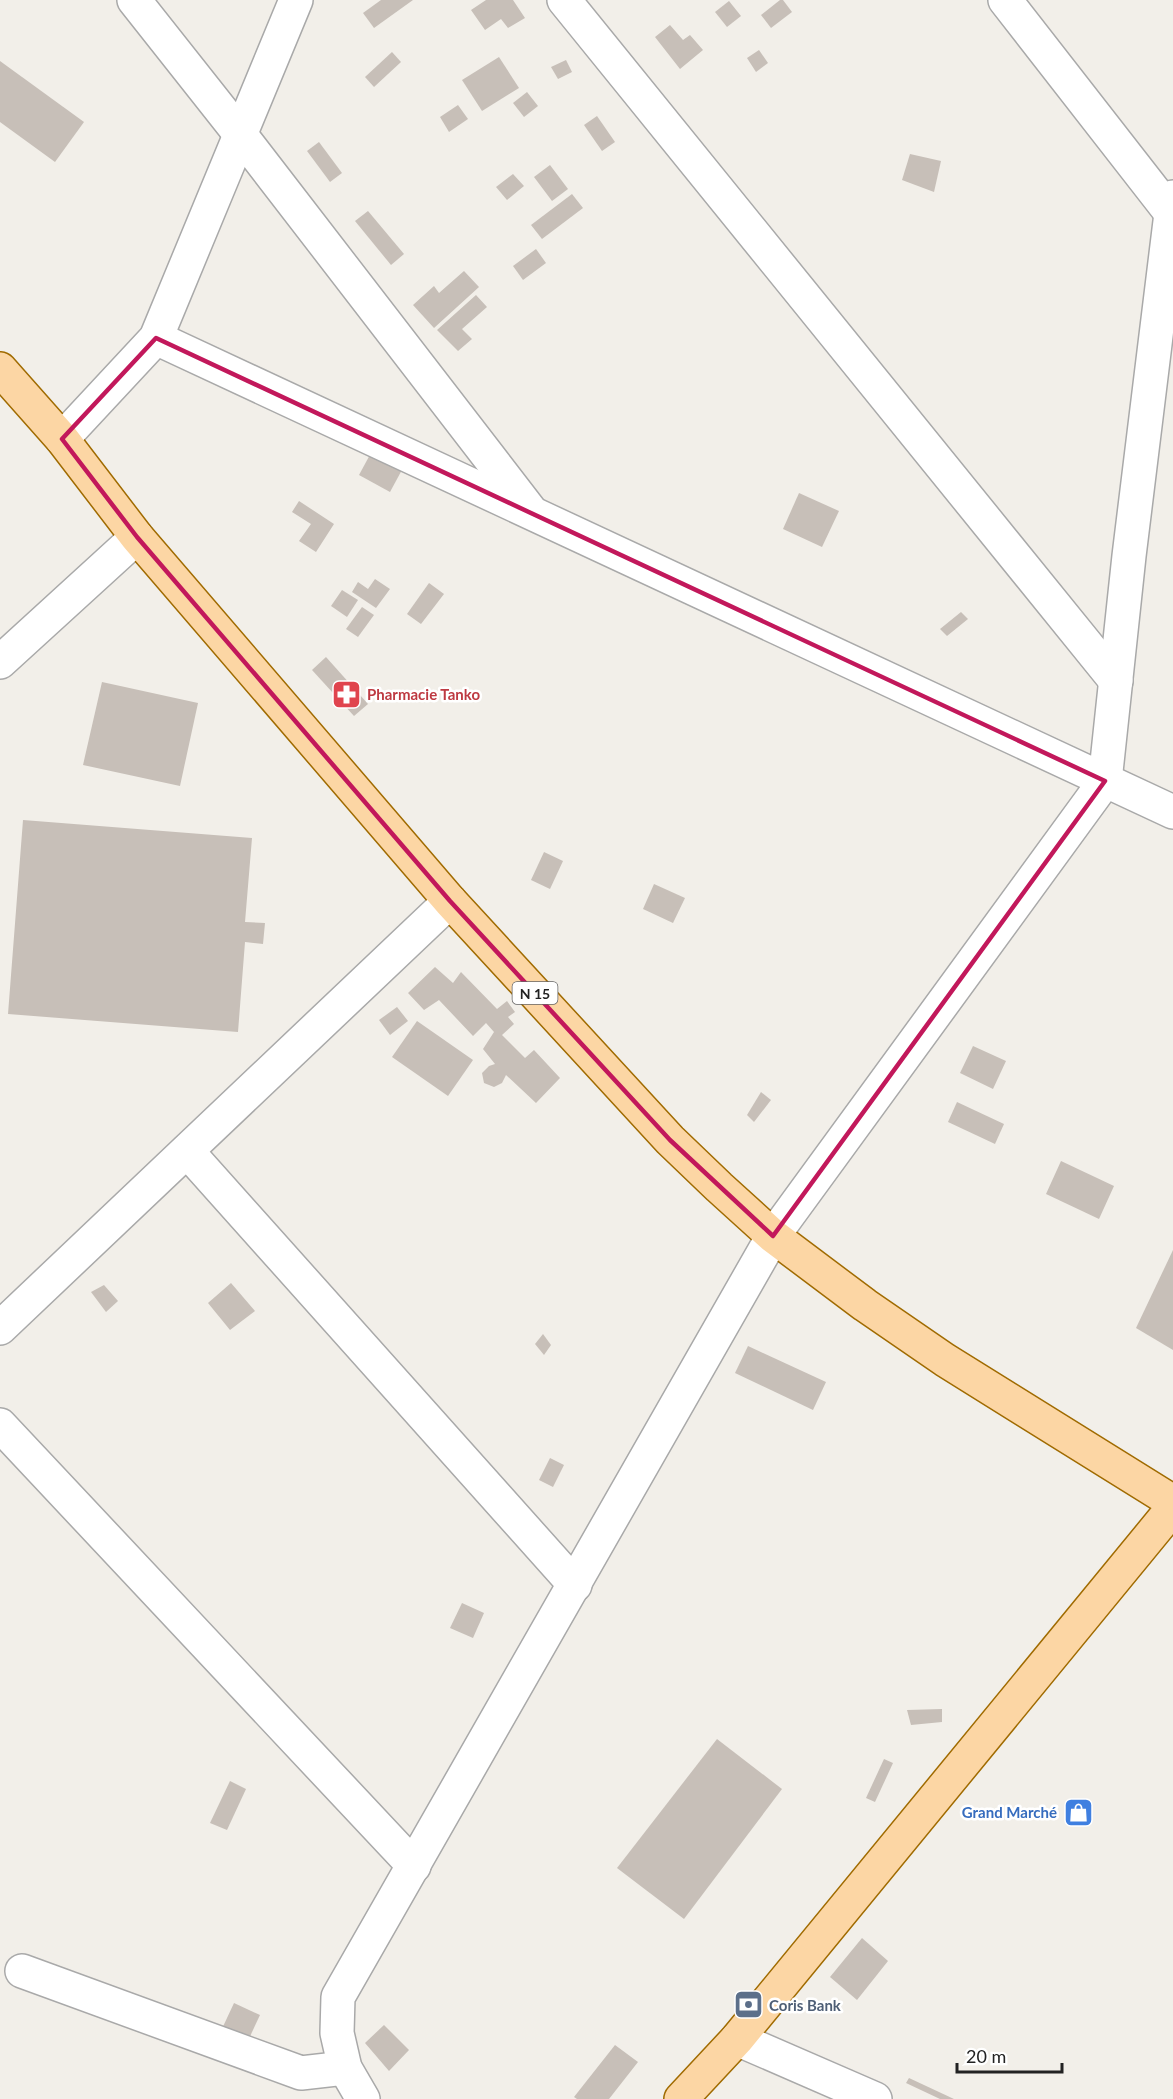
<svg xmlns="http://www.w3.org/2000/svg" width="1173" height="2099" viewBox="0 0 1173 2099" font-family="Lato,sans-serif">
  <style>
    .building { fill: #c7bfb8 }
    .lines { fill: none; stroke-linecap: round; stroke-linejoin: round }
    .minor-casing { stroke: #a9a9a9; stroke-width: 36 }
    .major-casing { stroke: #a06b00; stroke-width: 36 }
    .minor { stroke: #fff; stroke-width: 33 }
    .major { stroke: #fcd6a4; stroke-width: 33 }
    .marked { fill: none; stroke: #c2185b; stroke-width: 4.5; stroke-linejoin: round }
    .labels { text-anchor: middle; dominant-baseline: central; stroke-width: 5; stroke-linejoin: round; paint-order: stroke }
    .shield { fill: #fff; stroke: #646464; stroke-width: 1.5 }
    .shield-label { font-size: 14px; font-weight: bold; fill: #222 }
    .health-label { font-size: 15px; font-weight: bold; fill: #be3a42; stroke: #fff; text-anchor: start }
    .shop-label { font-size: 15px; font-weight: bold; fill: #366cbe; stroke: #fff; text-anchor: end }
    .service-label { font-size: 15px; font-weight: bold; fill: #4e5e75; stroke: #fff; text-anchor: start }
  </style>
  <rect width="100%" height="100%" fill="#f2efe9"/>
  <g class="building">
    <polygon points="381,0 413,0 374,28 363,13"/>
    <polygon points="486,0 513,0 525,18 508,28 501,19 485,30 471,10"/>
    <polygon points="780,0 783,0 792,12 771,28 761,15"/>
    <polygon points="729,1 741,16 727,27 715,12"/>
    <polygon points="670,25 683,40 690,35 703,50 680,69 655,37"/>
    <polygon points="759,50 768,63 756,72 747,58"/>
    <polygon points="392,52 401,62 374,87 365,77"/>
    <polygon points="499,57 519,88 482,111 462,80"/>
    <polygon points="566,60 572,72 558,79 551,67"/>
    <polygon points="0,61 84,122 55,162 0,122"/>
    <polygon points="527,92 538,106 524,117 513,103"/>
    <polygon points="458,105 468,119 449,132 440,117"/>
    <polygon points="597,116 615,142 602,151 584,125"/>
    <polygon points="319,142 342,173 330,182 307,151"/>
    <polygon points="910,154 941,161 934,192 902,180"/>
    <polygon points="550,165 568,189 552,201 534,177"/>
    <polygon points="513,174 524,186 507,200 496,187"/>
    <polygon points="572,194 583,208 542,239 531,225"/>
    <polygon points="368,211 404,254 391,265 355,221"/>
    <polygon points="536,249 546,263 523,280 513,266"/>
    <polygon points="464,271 479,287 434,328 413,305 434,286 439,293"/>
    <polygon points="476,295 487,307 462,329 472,339 458,351 437,330"/>
    <polygon points="372,451 403,468 390,492 359,475"/>
    <polygon points="799,493 839,511 822,547 783,529"/>
    <polygon points="299,501 334,524 316,552 299,541 311,524 292,512"/>
    <polygon points="375,579 390,589 376,608 352,592 358,582 368,589"/>
    <polygon points="429,583 444,594 421,624 407,614"/>
    <polygon points="342,590 358,600 347,617 331,606"/>
    <polygon points="362,607 374,615 358,637 346,629"/>
    <polygon points="961,612 968,619 947,636 940,629"/>
    <polygon points="326,657 368,704 354,716 312,670"/>
    <polygon points="102,682 198,703 180,786 83,765"/>
    <polygon points="23,820 252,838 245,922 265,923 263,944 245,942 238,1032 8,1014"/>
    <polygon points="544,852 563,861 550,889 531,880"/>
    <polygon points="654,884 685,898 673,923 643,909"/>
    <polygon points="435,967 453,983 461,972 497,1009 507,1001 515,1012 508,1017 514,1024 502,1035 525,1058 534,1050 560,1078 536,1103 506,1075 502,1083 494,1087 484,1083 482,1073 489,1066 495,1064 483,1049 494,1032 486,1023 473,1036 439,1000 424,1010 408,993"/>
    <polygon points="397,1007 408,1021 390,1035 379,1020"/>
    <polygon points="417,1021 473,1060 448,1096 392,1057"/>
    <polygon points="973,1046 1006,1061 993,1089 960,1073"/>
    <polygon points="761,1092 771,1100 754,1122 747,1115"/>
    <polygon points="957,1102 1004,1124 995,1144 948,1122"/>
    <polygon points="1061,1161 1114,1186 1099,1219 1046,1194"/>
    <polygon points="1173,1250 1173,1350 1136,1328"/>
    <polygon points="231,1283 255,1311 230,1330 208,1303"/>
    <polygon points="104,1285 118,1301 106,1312 91,1292"/>
    <polygon points="543,1334 551,1345 544,1355 535,1344"/>
    <polygon points="748,1346 826,1382 813,1410 735,1373"/>
    <polygon points="550,1458 564,1465 553,1487 539,1480"/>
    <polygon points="462,1603 484,1613 473,1638 450,1628"/>
    <polygon points="942,1709 942,1722 911,1725 907,1710"/>
    <polygon points="717,1739 782,1789 684,1919 617,1868"/>
    <polygon points="884,1759 893,1763 875,1802 866,1798"/>
    <polygon points="230,1781 246,1789 227,1830 210,1823"/>
    <polygon points="862,1938 888,1961 857,2000 830,1977"/>
    <polygon points="234,2003 260,2015 246,2045 220,2033"/>
    <polygon points="384,2025 409,2050 389,2071 365,2043"/>
    <polygon points="615,2045 638,2062 609,2099 577,2099 574,2097"/>
    <polygon points="909,2078 954,2099 940,2099 906,2083"/>
  </g>
  <g class="lines">
    <defs>
      <g id="minor">
        <polyline points="134,0 240,134 529,509"/>
        <polyline points="564,0 1116,681"/>
        <polyline points="1005,0 1171,213"/>
        <polyline points="156,338 1173,812"/>
        <polyline points="62,439 156,338 296,0"/>
        <polyline points="0,662 137,537"/>
        <polyline points="187,1151 575,1585"/>
        <polyline points="0,1328 450,901"/>
        <polyline points="0,1425 414,1866"/>
        <polyline points="22,1971 301,2073 345,2068"/>
        <polyline points="737,2039 875,2099"/>
        <polyline points="363,2099 345,2068 337,2033 338,1997 773,1236 1105,781 1129,556 1173,197"/>
      </g>
      <g id="major">
        <polyline points="0,369 62,439 137,537 450,901 670,1140 719,1187 773,1236 865,1305 945,1360 1173,1502"/>
        <polyline points="681,2099 737,2039 1173,1508"/>
      </g>
    </defs>
    <use href="#minor" class="minor-casing"/>
    <use href="#major" class="major-casing"/>
    <use href="#minor" class="minor"/>
    <use href="#major" class="major"/>
  </g>
  <path class="marked" d="M 156,338 L 1105,781 L 773,1236 L 670,1140 L 450,901 L 137,537 L 62,439 Z"/>
  <defs>
    <symbol id="pharmacy-square" viewBox="-11 -11 22 22"><rect x="-9" y="-9" width="18" height="18" rx="4" fill="#e0444e" stroke="#fff"/><path d="M-2-6h4v4h4v4h-4v4h-4v-4h-4v-4h4Z" fill="#fff"/></symbol>
    <symbol id="shop-square" viewBox="-11 -11 22 22"><rect x="-9" y="-9" width="18" height="18" rx="4" fill="#3f7fe0" stroke="#fff"/><path d="M-5-2.5h2.3a2.7 3.5 0 0 1 5.4 0H5L5.5 6h-11ZM-1.5-2.5h3a1.5 2.3 0 0 0-3 0Z" fill="#fff"/></symbol>
    <symbol id="bank-square" viewBox="-11 -11 22 22"><rect x="-9" y="-9" width="18" height="18" rx="4" fill="#5c6f8a" stroke="#fff"/><path d="M-6-4H6V4H-6ZM0-2.3a2.3 2.3 0 1 0 0 4.6a2.3 2.3 0 1 0 0-4.6Z" fill="#fff"/></symbol>
  </defs>
  <g fill-rule="evenodd">
    <use href="#pharmacy-square" x="330" y="678" width="33" height="33"/>
    <use href="#shop-square" x="1062" y="1796" width="33" height="33"/>
    <use href="#bank-square" x="732" y="1988" width="33" height="33"/>
  </g>
  <g class="labels">
    <rect class="shield" x="512.5" y="982" width="45" height="22" rx="4.5"/>
    <g class="shield-label">
      <text x="535" y="993">N 15</text>
    </g>
    <g class="health-label">
      <text x="367" y="694">Pharmacie Tanko</text>
    </g>
    <g class="shop-label">
      <text x="1057" y="1812">Grand Marché</text>
    </g>
    <g class="service-label">
      <text x="769" y="2005">Coris Bank</text>
    </g>
  </g>
  <path d="M957 2063v9h105v-9" fill="none" stroke="#222222" stroke-width="3"/>
  <text x="966" y="2063" font-size="18" fill="#222222" stroke="#ffffff" stroke-width="4.5" paint-order="stroke">20 m</text>
</svg>
